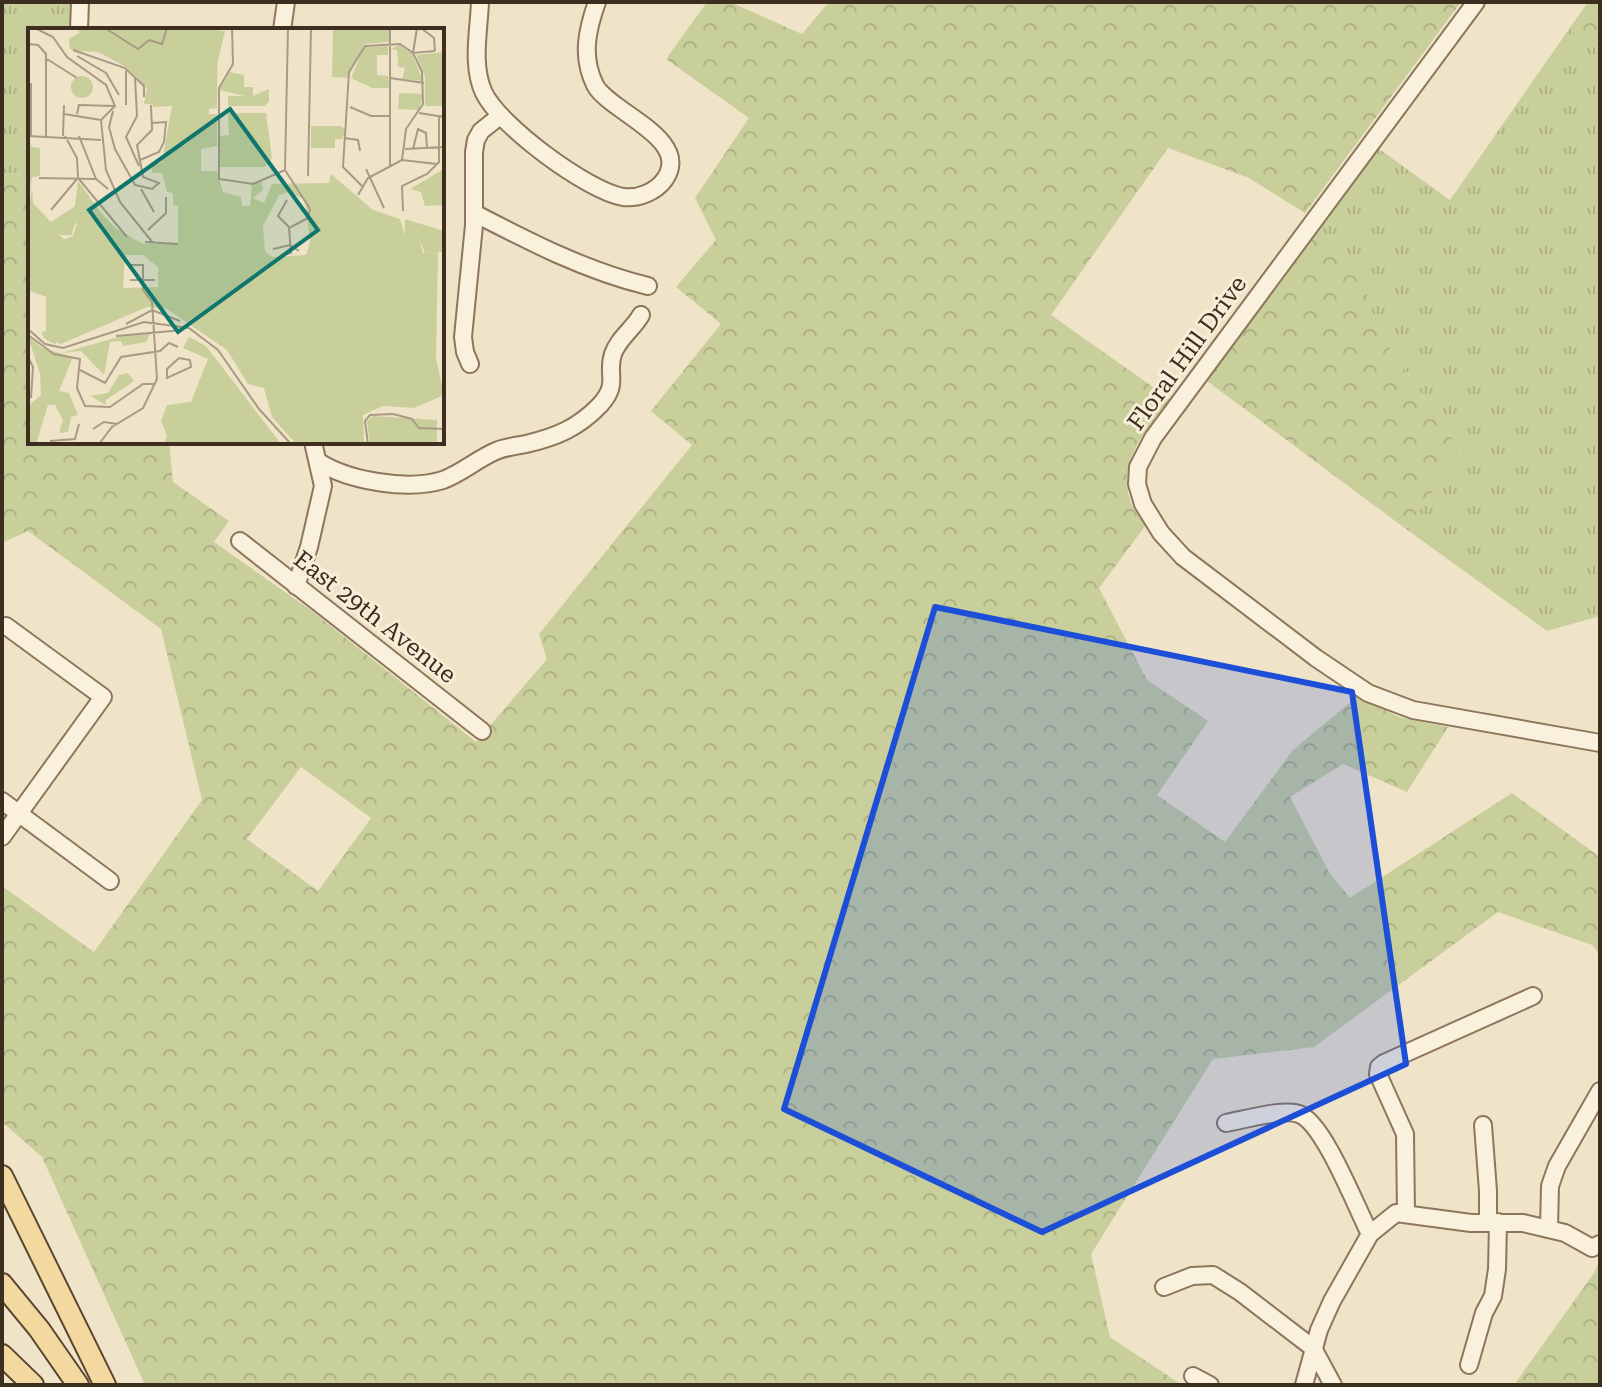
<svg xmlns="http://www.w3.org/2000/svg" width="1602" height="1387" viewBox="0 0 1602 1387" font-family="'Roboto Serif',serif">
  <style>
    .grass { fill: url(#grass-tufts) }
    .forest { fill: url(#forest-crowns); fill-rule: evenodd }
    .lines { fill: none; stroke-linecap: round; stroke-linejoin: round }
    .minor-casing { stroke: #8d765c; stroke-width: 20 }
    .major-casing { stroke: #5b4430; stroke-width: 24 }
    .minor { stroke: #faf1dc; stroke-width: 16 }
    .major { stroke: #f3d9a0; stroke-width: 20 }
    .marked { fill: #1d4ed8; fill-opacity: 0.2; stroke: #1d4ed8; stroke-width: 6; stroke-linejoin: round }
    .labels { text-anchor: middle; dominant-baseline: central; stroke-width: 6; stroke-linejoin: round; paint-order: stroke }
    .street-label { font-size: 24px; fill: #3d2e20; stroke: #f7eed8 }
    .inset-road { fill: none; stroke: #a89b85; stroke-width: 2 }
    .view { fill: #0f766e; fill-opacity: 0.15; stroke: #0f766e; stroke-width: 4 }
    .inset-edge { fill: none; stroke: #3d2e20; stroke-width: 4 }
  </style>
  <defs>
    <pattern id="grass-tufts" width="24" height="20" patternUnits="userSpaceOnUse" patternTransform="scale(2)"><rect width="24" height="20" fill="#c9cf9b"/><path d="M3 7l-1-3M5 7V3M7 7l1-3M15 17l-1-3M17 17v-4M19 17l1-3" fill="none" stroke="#aeb285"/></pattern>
    <pattern id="forest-crowns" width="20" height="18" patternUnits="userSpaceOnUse" patternTransform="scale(2)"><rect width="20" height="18" fill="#c9cf9b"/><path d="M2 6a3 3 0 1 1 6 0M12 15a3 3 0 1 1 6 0" fill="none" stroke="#aeb285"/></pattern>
  </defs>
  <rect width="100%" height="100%" fill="#f0e4c8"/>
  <g class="grass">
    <polygon points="2,2 73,2 72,30 30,30 30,174 2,173"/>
    <polygon points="1569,29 1600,51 1600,616 1547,631 1406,529 1461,451 1377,329 1357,261 1316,231 1375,146 1450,200"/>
  </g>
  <g class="forest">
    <path d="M 707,2 L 730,2 L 802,34 L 829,2 L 1461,2 L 1305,213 L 1249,178 L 1168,148 L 1051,315 L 1170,399 C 1147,429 1116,462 1131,503 C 1134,511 1141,518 1146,525 L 1099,588 L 1147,680 L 1208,721 L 1157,795 L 1225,842 L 1293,750 L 1358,696 L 1399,717 L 1448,727 L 1407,792 L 1343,764 L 1290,797 L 1329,872 L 1350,898 L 1512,793 L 1600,857 L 1600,955 L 1592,945 L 1498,912 L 1314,1047 L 1213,1059 L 1091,1254 L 1110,1337 L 1182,1385 L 145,1385 L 42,1157 L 2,1122 L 2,886 L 94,952 L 202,800 L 161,629 L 28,531 L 2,543 L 2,173 L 30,174 L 30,442 L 169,442 L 173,482 L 229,521 L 214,542 L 312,611 L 476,742 L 547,659 L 539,634 L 692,445 L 651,411 L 721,324 L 676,287 L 716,240 L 695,198 L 749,118 L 666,59 ZM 301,767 L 371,818 L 318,891 L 247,839 Z"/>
    <polygon points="1588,2 1600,2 1600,51 1569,29"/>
    <polygon points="1316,231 1357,260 1377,329 1461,451 1406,529 1207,381"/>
    <polygon points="1600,1260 1600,1385 1514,1385 1594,1273"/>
  </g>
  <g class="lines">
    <defs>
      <g id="minor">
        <path d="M 480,2 C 479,30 471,66 484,93 C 500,126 586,190 623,197 C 638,199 656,192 665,179 C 692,138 609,112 595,85 C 581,57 587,30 597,2"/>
        <polyline points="1476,2 1153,438 1138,467 1137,484 1143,504 1161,533 1183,557 1316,658 1368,693 1413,710 1600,743"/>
        <polyline points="79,30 80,2"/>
        <polyline points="282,30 286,2"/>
        <path d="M 474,213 C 530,242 586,271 648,286"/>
        <polyline points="470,364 465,352 463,337 474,225 474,152 476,140 481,131 500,116"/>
        <path d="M 319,462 C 349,481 408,491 443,480 C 462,473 477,459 496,451 C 505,447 516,446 526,444 C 556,437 578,428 600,405 C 620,383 606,375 613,354 C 618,339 633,329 641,315"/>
        <polyline points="240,541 482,731"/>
        <polyline points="296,586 309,547 323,486 313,442"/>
        <polyline points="2,801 110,881"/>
        <polyline points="2,837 103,697 6,626"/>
        <path d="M 1226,1123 C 1243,1120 1284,1108 1299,1114 C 1324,1123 1356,1207 1370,1234"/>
        <polyline points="1483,1125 1488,1191 1488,1222"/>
        <polyline points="1406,1213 1405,1134 1378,1074 1379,1067 1384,1063 1533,996"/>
        <polyline points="1549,1229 1550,1186 1557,1166 1600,1091"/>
        <polyline points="1164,1287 1192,1276 1213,1275 1240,1292 1313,1348 1333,1385"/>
        <polyline points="1469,1365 1484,1313 1493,1296 1497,1269 1498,1222"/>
        <polyline points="1193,1376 1210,1385"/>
        <polyline points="1304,1385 1319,1330 1332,1301 1370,1234 1396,1213 1471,1223 1523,1223 1565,1233 1592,1248 1600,1244"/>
      </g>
      <g id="major">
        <polyline points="2,1176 105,1385"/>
        <polyline points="2,1284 39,1329 78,1385"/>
        <polyline points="2,1355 33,1385"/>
      </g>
    </defs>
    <use href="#minor" class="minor-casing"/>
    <use href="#major" class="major-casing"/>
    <use href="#minor" class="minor"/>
    <use href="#major" class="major"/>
  </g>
  <path class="marked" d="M 935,607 L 1352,692 L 1406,1064 L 1042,1232 L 784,1109 Z"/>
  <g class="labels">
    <g class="street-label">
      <text transform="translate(1187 353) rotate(-54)">Floral Hill Drive</text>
      <text transform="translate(375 617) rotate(38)">East 29th Avenue</text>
    </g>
  </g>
  <g transform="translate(28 28)">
    <rect width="416" height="416" fill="#f0e4c8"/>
    <path d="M 372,17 L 384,26 L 395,53 L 374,51 L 377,40 L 370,39 L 369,22 L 362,21 ZM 416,24 L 416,35 L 397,49 L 388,27 ZM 216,59 L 225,59 L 225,68 L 241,61 L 241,73 L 237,78 L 200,78 L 200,68 L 216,68 ZM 200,85 L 238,85 L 244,130 L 237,139 L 218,139 L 218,129 L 191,119 L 191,108 L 201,107 ZM 0,109 L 4,119 L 12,120 L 12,148 L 4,149 L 0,180 ZM 50,153 L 74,186 L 94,207 L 80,196 L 68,200 L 49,194 L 44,202 ZM 0,184 L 75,240 L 65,273 L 27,316 L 18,312 L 18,269 L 0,262 Z" fill="#c9cf9b"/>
    <path d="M 50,0 L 197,3 L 188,41 L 189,80 L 181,81 L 181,86 L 189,86 L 189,118 L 173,121 L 173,143 L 189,143 L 195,164 L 213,169 L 214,178 L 222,178 L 224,157 L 234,154 L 235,162 L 225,170 L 236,175 L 244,156 L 301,155 L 303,146 L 345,182 L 372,191 L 377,207 L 391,210 L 395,225 L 410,224 L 408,330 L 416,367 L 386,380 L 355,378 L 335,387 L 336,416 L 268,416 L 244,389 L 236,360 L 220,356 L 199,322 L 139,281 L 119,279 L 33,316 L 16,310 L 13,304 L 22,302 L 28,313 L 63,272 L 63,262 L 51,250 L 74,247 L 38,233 L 37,211 L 45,208 L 50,192 L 63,190 L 68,200 L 80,196 L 115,216 L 150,216 L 150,178 L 145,177 L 145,165 L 139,164 L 134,145 L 124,145 L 123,136 L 134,134 L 144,78 L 125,79 L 123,61 L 95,36 L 70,23 L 42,21 L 41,12 L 52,6 ZM 261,164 L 277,172 L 282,214 L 278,227 L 244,229 L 237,223 L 235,198 L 251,167 ZM 97,227 L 115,227 L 130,239 L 130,259 L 95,260 ZM 305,0 L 361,0 L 361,14 L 336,16 L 320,50 L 304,49 ZM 360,18 L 360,27 L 349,27 L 349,47 L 360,48 L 361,60 L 344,60 L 323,50 L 336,19 ZM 416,35 L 416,78 L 397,78 L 397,49 ZM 202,44 L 216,47 L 216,68 L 191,62 ZM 371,65 L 395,66 L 391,82 L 370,81 ZM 191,119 L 218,129 L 218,139 L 191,139 ZM 416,141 L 416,177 L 397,178 L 393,164 L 382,161 ZM 4,160 L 5,175 L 23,194 L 49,177 L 44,207 L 20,207 L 8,200 L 0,185 ZM 123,305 L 118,314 L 95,318 L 93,313 L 82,314 L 76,347 L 53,323 L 34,325 L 97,307 ZM 0,308 L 14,320 L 45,329 L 31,363 L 41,365 L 50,387 L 43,389 L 40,404 L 31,405 L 35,392 L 27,377 L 20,377 L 8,416 L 0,416 L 0,378 L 13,367 L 12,346 ZM 161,309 L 178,318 L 253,416 L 136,416 L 139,407 L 133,393 L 139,377 L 163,374 L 180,331 L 155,320 ZM 100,345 L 106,353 L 78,372 L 78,377 L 62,368 L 80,365 L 91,347 Z" fill="#c9cf9b" fill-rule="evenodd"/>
    <path d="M 60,0 L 190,0 L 189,77 L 116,76 L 119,60 L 98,39 L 70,24 L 45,23 L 41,11 ZM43 59a11 11 0 1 1 22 0a11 11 0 1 1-22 0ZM 283,98 L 312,98 L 318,101 L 314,111 L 307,111 L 307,120 L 283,120 ZM 377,191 L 416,203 L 416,224 L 397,225 L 391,210 L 377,208 ZM 345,388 L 409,392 L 409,416 L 342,416 L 339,393 Z" fill="#c9cf9b"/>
    <path class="inset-road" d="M 7,0 L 25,9 L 39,29 L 78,57 L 87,78 L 73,92 L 78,142 L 92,174 L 125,215M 77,0 L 110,21 L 121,12 L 134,16 L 139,0M 204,0 L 205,36 L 191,60 L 191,151 L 225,156 L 257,142M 362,0 L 362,139M 389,0 L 385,25 L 407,23M 393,0 L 406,10 L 407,23M 0,16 L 10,17 L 18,26 L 18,108M 45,22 L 97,40 L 116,58 L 116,69M 49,28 L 78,45 L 91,67M 19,31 L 49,50M 98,43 L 98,77M 107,50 L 109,88 L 98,109 L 111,138M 362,50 L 396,55M 322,79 L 343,88 L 361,88M 85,83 L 81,99 L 87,121 L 107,157 L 124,161 L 131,155 L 115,149 L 109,117 L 124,102 L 123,77M 391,85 L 416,89M 36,86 L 73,92M 49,86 L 51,77 L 87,78M 0,108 L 73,112M 3,108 L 3,55M 35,108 L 36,77M 37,108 L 49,130 L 50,150 L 99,209M 51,108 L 68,151 L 80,161M 316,110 L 330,112 L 332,123M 377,121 L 416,119M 385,121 L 390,101 L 398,105 L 399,120M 112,132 L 131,124 L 136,114 L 138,94 L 124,95M 374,132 L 409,136M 338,141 L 356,180M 280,148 L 283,0M 11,150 L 68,151M 113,161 L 126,184M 330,167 L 340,150 L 374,132 L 378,101 L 395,76 L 394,44 L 385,25 L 372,16 L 337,18 L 321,44 L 315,139 L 334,158M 259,172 L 250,188 L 261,199M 23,182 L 49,151M 375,183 L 374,158 L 399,146 L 411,134 L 411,89M 120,202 L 138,185 L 138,169M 117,214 L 150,216M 245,221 L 262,217 L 271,223M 253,227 L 263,225 L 261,200 L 280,190 L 282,181 L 257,142 L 260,0M 102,252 L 127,252M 98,296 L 124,282 L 152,293M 0,301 L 17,316 L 35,320 L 116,294 L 161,300 L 190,322 L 231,381 L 263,416M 0,307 L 26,326 L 52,331 L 49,360 L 57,378 L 82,379 L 115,356 L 127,356M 88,308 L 155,302M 0,329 L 5,339 L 3,370M 151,330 L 162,332 L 163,339 L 139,350 L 139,341 ZM 52,342 L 77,355 L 93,329 L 132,323 L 141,315 L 150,319M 65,401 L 76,394 L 89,396M 22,413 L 47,411 L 51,396M 71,416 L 84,399 L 115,380 L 129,351 L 124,274 L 115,262 L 115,237 L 102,237M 340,416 L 337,393 L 342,387 L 365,386 L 384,391 L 391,400 L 416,401"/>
    <path class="view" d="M 202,81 L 290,202 L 150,304 L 61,182 Z"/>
    <rect width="416" height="416" class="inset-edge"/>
  </g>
  <rect width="1602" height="1387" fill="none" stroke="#3d2e20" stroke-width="8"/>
</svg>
